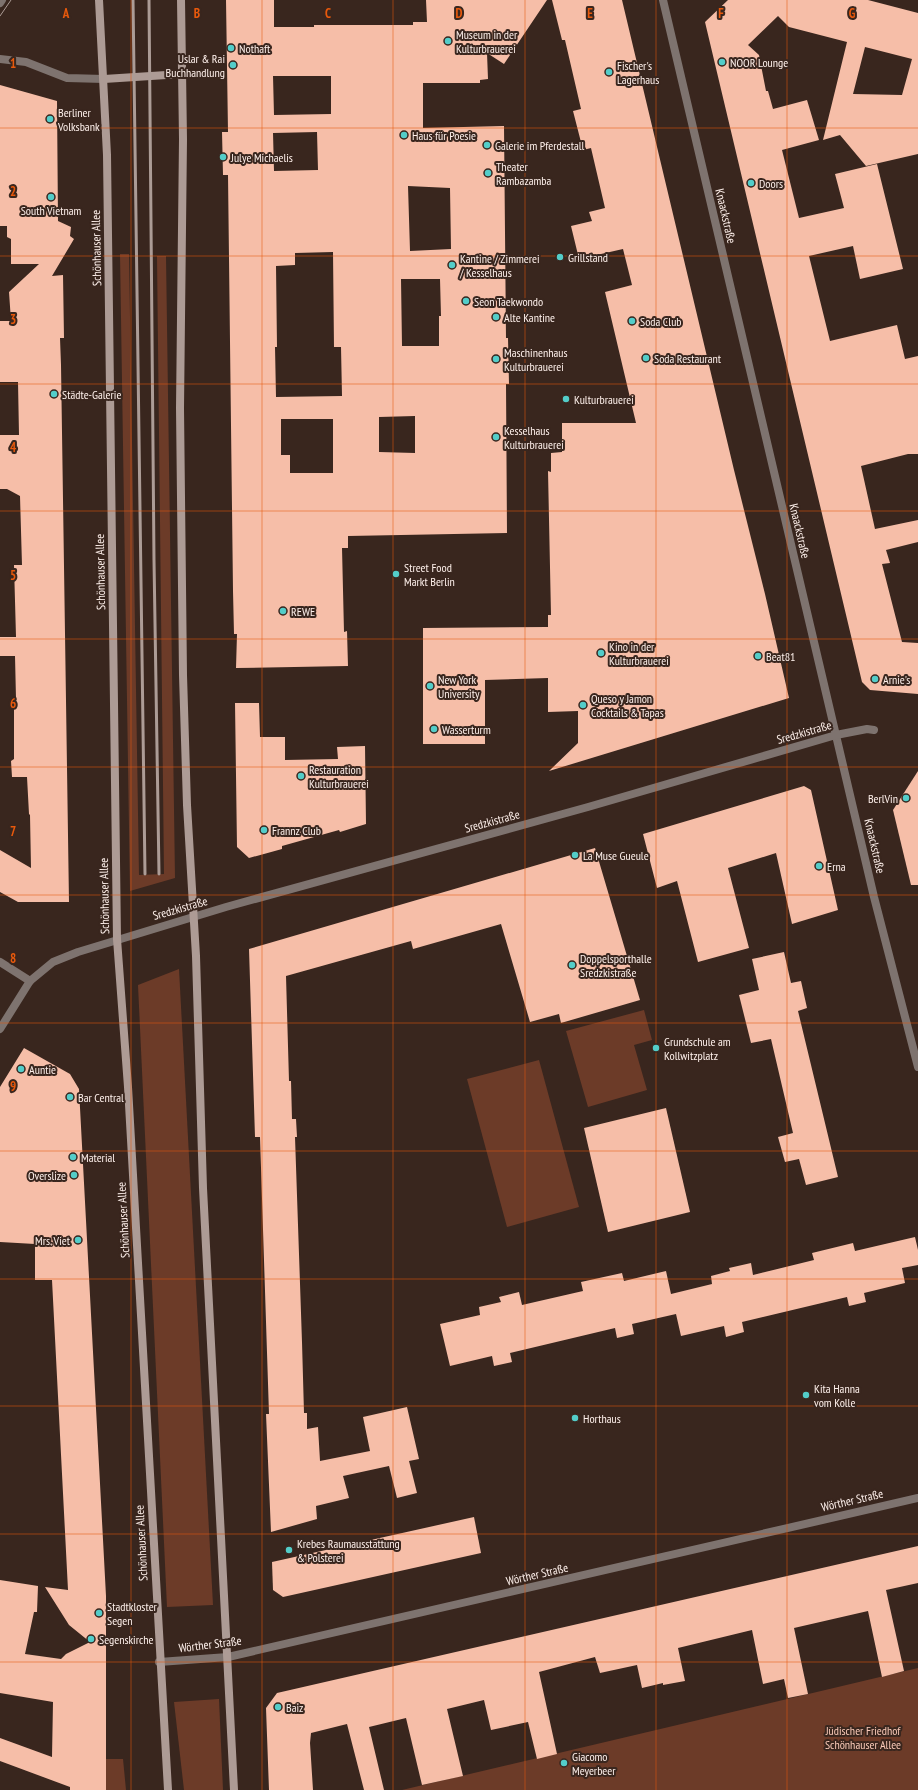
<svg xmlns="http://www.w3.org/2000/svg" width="918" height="1790" viewBox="0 0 918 1790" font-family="'PT Sans Narrow',sans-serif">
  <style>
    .green { fill: #6c3b28 }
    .building { fill: #f6bea8; fill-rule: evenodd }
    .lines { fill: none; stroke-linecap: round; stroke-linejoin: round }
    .minor { stroke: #7e736f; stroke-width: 8 }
    .tertiary { stroke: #7e736f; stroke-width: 8 }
    .secondary { stroke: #ad9b95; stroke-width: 8 }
    .tram { stroke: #ac9c96; stroke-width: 1 }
    .rail { stroke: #ac9c96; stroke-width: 3 }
    .grid { fill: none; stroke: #e8590c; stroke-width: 1; stroke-opacity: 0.55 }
    .poi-dot { fill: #53cdc9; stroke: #39261e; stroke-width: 1.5 }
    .labels { text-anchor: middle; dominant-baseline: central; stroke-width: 4; stroke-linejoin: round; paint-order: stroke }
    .poi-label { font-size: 12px; fill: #fef0eb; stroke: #39261e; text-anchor: start }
    .street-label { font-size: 12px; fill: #fef0eb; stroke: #39261e }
    .park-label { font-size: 12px; fill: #facab8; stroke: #39261e }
    .grid-label { font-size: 13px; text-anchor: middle; font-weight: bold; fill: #e8590c; stroke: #39261e; stroke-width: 4; stroke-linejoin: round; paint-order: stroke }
  </style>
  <rect width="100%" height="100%" fill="#39261e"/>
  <g class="green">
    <polygon points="120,254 129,254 139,875 164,874 157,256 166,256 175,878 130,891"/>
    <polygon points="179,969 213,1605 167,1607 138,985"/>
    <polygon points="644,1010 652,1040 634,1045 647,1090 588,1107 566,1031"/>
    <polygon points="539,1060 579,1207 507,1227 467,1079"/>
    <polygon points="918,1668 918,1790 402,1790"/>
    <polygon points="219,1699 223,1790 184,1790 174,1702"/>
    <polygon points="105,1759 123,1759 126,1790 106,1790"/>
  </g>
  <g class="building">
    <path d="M 226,0 L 274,0 L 274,27 L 314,27 L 314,25 L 413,25 L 413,22 L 427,22 L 426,0 L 547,0 L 504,64 L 487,53 L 488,79 L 480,80 L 480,83 L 423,83 L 423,128 L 504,126 L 506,338 L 508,338 L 509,384 L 506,384 L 507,533 L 348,536 L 348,548 L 342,548 L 344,632 L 347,631 L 348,666 L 236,668 L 237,634 L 234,634 L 233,591 L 228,175 L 223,175 L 222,132 L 228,132 ZM 273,76 L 331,76 L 331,114 L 274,115 ZM 317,132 L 318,170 L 274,171 L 273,133 ZM 408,186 L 450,188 L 451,249 L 410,251 ZM 333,252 L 334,347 L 341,347 L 342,396 L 276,397 L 275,347 L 277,347 L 276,266 L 295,265 L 295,253 ZM 401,279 L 440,279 L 441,316 L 439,316 L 439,346 L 402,346 ZM 415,416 L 415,453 L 379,452 L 379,417 ZM 281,419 L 333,419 L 333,473 L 290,473 L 290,455 L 281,455 Z"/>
    <polygon points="552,0 622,0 734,470 765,594 789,698 549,771 578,743 578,711 548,712 548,678 485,680 485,744 423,744 423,628 548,627 548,615 551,615 548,471 551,472 551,453 562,452 562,423 636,423 605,292 632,285 623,249 579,259 571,226 592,221 589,212 605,208 591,148 583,150 573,111 581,109 565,40 562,40"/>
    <path d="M 728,0 L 868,0 L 918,13 L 918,154 L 866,166 L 840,135 L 823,140 L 847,42 L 789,27 L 778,16 L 748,45 L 759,55 L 766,91 L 768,91 L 773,109 L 807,100 L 819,140 L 782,150 L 799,218 L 844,208 L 835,174 L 877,164 L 903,269 L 860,279 L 853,246 L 809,256 L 830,341 L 897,325 L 905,359 L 918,356 L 918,454 L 908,454 L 861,466 L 875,529 L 918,520 L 918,542 L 886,550 L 890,563 L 882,564 L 902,642 L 918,643 L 918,694 L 870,690 L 862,682 L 705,22 ZM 865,47 L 912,59 L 902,95 L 853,94 Z"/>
    <polygon points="0,85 57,101 58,221 71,227 70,236 74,239 52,276 63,275 64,338 60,338 61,365 69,902 18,902 0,892 0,850 31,868 30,815 29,814 27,777 12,777 11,761 14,759 14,699 16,699 15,656 0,656 0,637 16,637 14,565 22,565 20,496 7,489 0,489 0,435 19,435 18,382 0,382 0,321 11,321 9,292 39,264 11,264 11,239 7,237 7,226 0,226"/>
    <polygon points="235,703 259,703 260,737 285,737 285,760 338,759 337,747 365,746 366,824 340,832 339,830 282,846 282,849 249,858 237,847"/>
    <polygon points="918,771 918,885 911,885 893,810"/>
    <polygon points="804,786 811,790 838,910 792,924 776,853 728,868 749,948 698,962 677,881 657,888 643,834"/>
    <polygon points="595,848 640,1000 561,1023 559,1014 530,1022 501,924 413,949 411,941 286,976 289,1081 291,1081 292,1119 296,1119 297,1137 295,1137 302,1342 304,1413 307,1413 307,1429 318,1427 320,1461 370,1451 363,1417 407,1407 419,1459 409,1461 417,1493 397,1498 389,1466 343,1476 349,1498 316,1506 317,1519 271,1532 266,1414 269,1414 260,1137 255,1137 249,949"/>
    <polygon points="784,952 791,983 801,981 807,1008 798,1011 838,1177 806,1185 799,1159 785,1162 778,1137 793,1133 771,1039 751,1043 739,995 759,990 752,959"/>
    <polygon points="24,1048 70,1074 79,1089 106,1596 106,1790 70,1790 70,1787 0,1761 0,1738 52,1757 53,1702 0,1693 0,1580 38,1586 37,1612 34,1612 25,1654 61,1659 66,1654 90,1642 69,1625 45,1587 68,1590 52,1280 35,1280 35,1244 0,1242 0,1087"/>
    <polygon points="666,1108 690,1212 608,1232 584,1128"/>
    <polygon points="915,1237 918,1250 918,1265 902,1268 905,1283 864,1293 866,1302 849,1306 847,1297 742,1322 744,1332 726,1337 724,1326 681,1336 676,1314 632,1324 634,1334 617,1338 615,1328 510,1353 512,1362 494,1366 492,1356 450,1366 440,1324 480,1315 479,1307 501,1302 499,1297 519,1292 522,1305 583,1291 581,1282 622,1273 624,1281 666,1271 671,1294 712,1284 711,1276 730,1271 729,1268 751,1263 753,1275 814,1260 812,1253 853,1243 855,1251"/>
    <polygon points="474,1517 481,1553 283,1597 273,1590 272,1562"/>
    <polygon points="918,1546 918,1583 886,1590 904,1671 882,1677 868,1611 794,1628 808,1694 788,1698 784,1679 763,1684 752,1630 678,1648 685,1681 663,1685 663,1683 642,1688 637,1665 600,1673 595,1657 539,1672 557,1754 537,1759 528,1722 491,1730 484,1700 447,1709 463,1776 422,1785 406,1718 369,1727 384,1790 364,1790 347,1724 311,1733 310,1743 313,1790 269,1790 266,1708 277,1693"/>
  </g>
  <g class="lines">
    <g class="minor">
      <polyline points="663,0 874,897 918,1067"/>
      <polyline points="0,59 26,62 67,78 104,79"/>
      <polyline points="0,962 30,981"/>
      <polyline points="0,1029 30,981 53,962 78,952 226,907 588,807 836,735 867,729 874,730"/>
      <polyline points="159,1662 228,1657 918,1498"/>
    </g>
    <polyline class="tertiary" points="0,3 2,0"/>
    <g class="secondary">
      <polyline points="99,0 107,155 117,939 128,1087 168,1790"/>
      <polyline points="181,0 183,139 180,408 183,675 187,805 196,956 203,1188 234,1790"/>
      <polyline points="104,79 182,74"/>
    </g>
    <polyline class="tram" points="0,16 11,0"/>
    <g class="rail">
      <polyline points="133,0 145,874"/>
      <polyline points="149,0 154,560 159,874"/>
    </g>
  </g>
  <path class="grid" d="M 131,0 L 131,1790M 262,0 L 262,1790M 393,0 L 393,1790M 525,0 L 525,1790M 656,0 L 656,1790M 787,0 L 787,1790M 0,128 L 918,128M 0,256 L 918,256M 0,384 L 918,384M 0,511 L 918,511M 0,639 L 918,639M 0,767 L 918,767M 0,895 L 918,895M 0,1023 L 918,1023M 0,1151 L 918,1151M 0,1279 L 918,1279M 0,1406 L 918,1406M 0,1534 L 918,1534M 0,1662 L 918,1662"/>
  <g class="poi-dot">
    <circle cx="448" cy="41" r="4"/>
    <circle cx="231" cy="48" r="4"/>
    <circle cx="722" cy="62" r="4"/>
    <circle cx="233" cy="65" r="4"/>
    <circle cx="609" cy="72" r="4"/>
    <circle cx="50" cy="119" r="4"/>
    <circle cx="404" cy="135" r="4"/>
    <circle cx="487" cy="145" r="4"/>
    <circle cx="223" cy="157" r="4"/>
    <circle cx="488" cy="173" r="4"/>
    <circle cx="751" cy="183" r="4"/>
    <circle cx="51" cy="197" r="4"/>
    <circle cx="560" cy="257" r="4"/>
    <circle cx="452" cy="265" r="4"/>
    <circle cx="466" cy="301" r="4"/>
    <circle cx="496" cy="317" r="4"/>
    <circle cx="632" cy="321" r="4"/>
    <circle cx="646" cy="358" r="4"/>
    <circle cx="496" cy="359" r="4"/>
    <circle cx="54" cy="394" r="4"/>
    <circle cx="566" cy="399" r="4"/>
    <circle cx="496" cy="437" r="4"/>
    <circle cx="396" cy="574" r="4"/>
    <circle cx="283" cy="611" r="4"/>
    <circle cx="601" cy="653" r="4"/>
    <circle cx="758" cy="656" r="4"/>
    <circle cx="875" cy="679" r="4"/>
    <circle cx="430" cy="686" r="4"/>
    <circle cx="583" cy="705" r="4"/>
    <circle cx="434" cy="729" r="4"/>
    <circle cx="301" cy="776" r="4"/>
    <circle cx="906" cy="798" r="4"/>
    <circle cx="264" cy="830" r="4"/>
    <circle cx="575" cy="855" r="4"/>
    <circle cx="819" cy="866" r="4"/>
    <circle cx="572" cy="965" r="4"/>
    <circle cx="656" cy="1048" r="4"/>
    <circle cx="21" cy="1069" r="4"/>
    <circle cx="70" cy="1097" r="4"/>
    <circle cx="73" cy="1157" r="4"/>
    <circle cx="74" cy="1175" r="4"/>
    <circle cx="78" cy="1240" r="4"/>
    <circle cx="806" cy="1395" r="4"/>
    <circle cx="575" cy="1418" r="4"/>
    <circle cx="289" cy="1550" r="4"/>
    <circle cx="99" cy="1613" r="4"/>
    <circle cx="91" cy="1639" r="4"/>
    <circle cx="278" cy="1707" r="4"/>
    <circle cx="564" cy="1763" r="4"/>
  </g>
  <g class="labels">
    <g class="poi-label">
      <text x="456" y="34">Museum in der<tspan x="456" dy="14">Kulturbrauerei</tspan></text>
      <text x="239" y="48">Nothaft</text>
      <text x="225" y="58" text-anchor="end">Uslar &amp; Rai<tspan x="225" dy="14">Buchhandlung</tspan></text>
      <text x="730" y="62">NOOR Lounge</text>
      <text x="617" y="65">Fischer's<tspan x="617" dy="14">Lagerhaus</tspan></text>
      <text x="58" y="112">Berliner<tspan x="58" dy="14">Volksbank</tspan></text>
      <text x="412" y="135">Haus für Poesie</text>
      <text x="495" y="145">Galerie im Pferdestall</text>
      <text x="231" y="157">Julye Michaelis</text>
      <text x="496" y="166">Theater<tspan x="496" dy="14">Rambazamba</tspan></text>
      <text x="759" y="183">Doors</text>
      <text x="51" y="210" text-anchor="middle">South Vietnam</text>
      <text x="568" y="257">Grillstand</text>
      <text x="460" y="258">Kantine / Zimmerei<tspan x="460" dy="14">/ Kesselhaus</tspan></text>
      <text x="474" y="301">Seon Taekwondo</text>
      <text x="504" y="317">Alte Kantine</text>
      <text x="640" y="321">Soda Club</text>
      <text x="504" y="352">Maschinenhaus<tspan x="504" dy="14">Kulturbrauerei</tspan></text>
      <text x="654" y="358">Soda Restaurant</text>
      <text x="62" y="394">Städte-Galerie</text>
      <text x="574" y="399">Kulturbrauerei</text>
      <text x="504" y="430">Kesselhaus<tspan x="504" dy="14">Kulturbrauerei</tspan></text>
      <text x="404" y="567">Street Food<tspan x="404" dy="14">Markt Berlin</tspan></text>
      <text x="291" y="611">REWE</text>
      <text x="609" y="646">Kino in der<tspan x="609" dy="14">Kulturbrauerei</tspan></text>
      <text x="766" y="656">Beat81</text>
      <text x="438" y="679">New York<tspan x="438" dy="14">University</tspan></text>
      <text x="883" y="679">Arnie's</text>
      <text x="591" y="698">Queso y Jamon<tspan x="591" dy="14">Cocktails &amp; Tapas</tspan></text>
      <text x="442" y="729">Wasserturm</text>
      <text x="309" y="769">Restauration<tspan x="309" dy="14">Kulturbrauerei</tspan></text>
      <text x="898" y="798" text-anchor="end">BerlVin</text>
      <text x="272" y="830">Frannz Club</text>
      <text x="583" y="855">La Muse Gueule</text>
      <text x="827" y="866">Erna</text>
      <text x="580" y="958">Doppelsporthalle<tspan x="580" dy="14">Sredzkistraße</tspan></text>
      <text x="664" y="1041">Grundschule am<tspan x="664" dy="14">Kollwitzplatz</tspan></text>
      <text x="29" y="1069">Auntie</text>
      <text x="78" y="1097">Bar Central</text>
      <text x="81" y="1157">Material</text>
      <text x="66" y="1175" text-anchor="end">Overslize</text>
      <text x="70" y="1240" text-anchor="end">Mrs. Viet</text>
      <text x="814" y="1388">Kita Hanna<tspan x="814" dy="14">vom Kolle</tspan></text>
      <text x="583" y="1418">Horthaus</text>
      <text x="297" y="1543">Krebes Raumausstattung<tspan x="297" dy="14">&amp; Polsterei</tspan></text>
      <text x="107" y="1606">Stadtkloster<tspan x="107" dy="14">Segen</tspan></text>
      <text x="99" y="1639">Segenskirche</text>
      <text x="286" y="1707">Baiz</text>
      <text x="572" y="1756">Giacomo<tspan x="572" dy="14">Meyerbeer</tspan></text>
    </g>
    <g class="street-label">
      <text transform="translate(726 216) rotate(77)">Knaackstraße</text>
      <text transform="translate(96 248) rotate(-91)">Schönhauser Allee</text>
      <text transform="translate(800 531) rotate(77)">Knaackstraße</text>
      <text transform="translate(100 572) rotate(-91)">Schönhauser Allee</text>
      <text transform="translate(804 732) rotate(-16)">Sredzkistraße</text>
      <text transform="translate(492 821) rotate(-15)">Sredzkistraße</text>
      <text transform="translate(875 846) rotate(77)">Knaackstraße</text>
      <text transform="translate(104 896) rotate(-91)">Schönhauser Allee</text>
      <text transform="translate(180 908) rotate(-16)">Sredzkistraße</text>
      <text transform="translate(123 1220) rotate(-93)">Schönhauser Allee</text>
      <text transform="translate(852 1500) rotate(-13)">Wörther Straße</text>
      <text transform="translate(141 1543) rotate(-93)">Schönhauser Allee</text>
      <text transform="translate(537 1574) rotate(-13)">Wörther Straße</text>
      <text transform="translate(210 1644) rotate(-7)">Wörther Straße</text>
    </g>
    <g class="park-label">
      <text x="863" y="1730">Jüdischer Friedhof<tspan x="863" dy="14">Schönhauser Allee</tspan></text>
    </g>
  </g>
  <g class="grid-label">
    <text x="66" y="18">A</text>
    <text x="197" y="18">B</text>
    <text x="328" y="18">C</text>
    <text x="459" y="18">D</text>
    <text x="590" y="18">E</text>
    <text x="721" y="18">F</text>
    <text x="852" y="18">G</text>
    <text x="13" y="68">1</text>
    <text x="13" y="196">2</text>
    <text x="13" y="324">3</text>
    <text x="13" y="452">4</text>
    <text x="13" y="580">5</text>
    <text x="13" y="708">6</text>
    <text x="13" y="836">7</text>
    <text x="13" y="963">8</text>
    <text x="13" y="1091">9</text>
  </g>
</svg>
